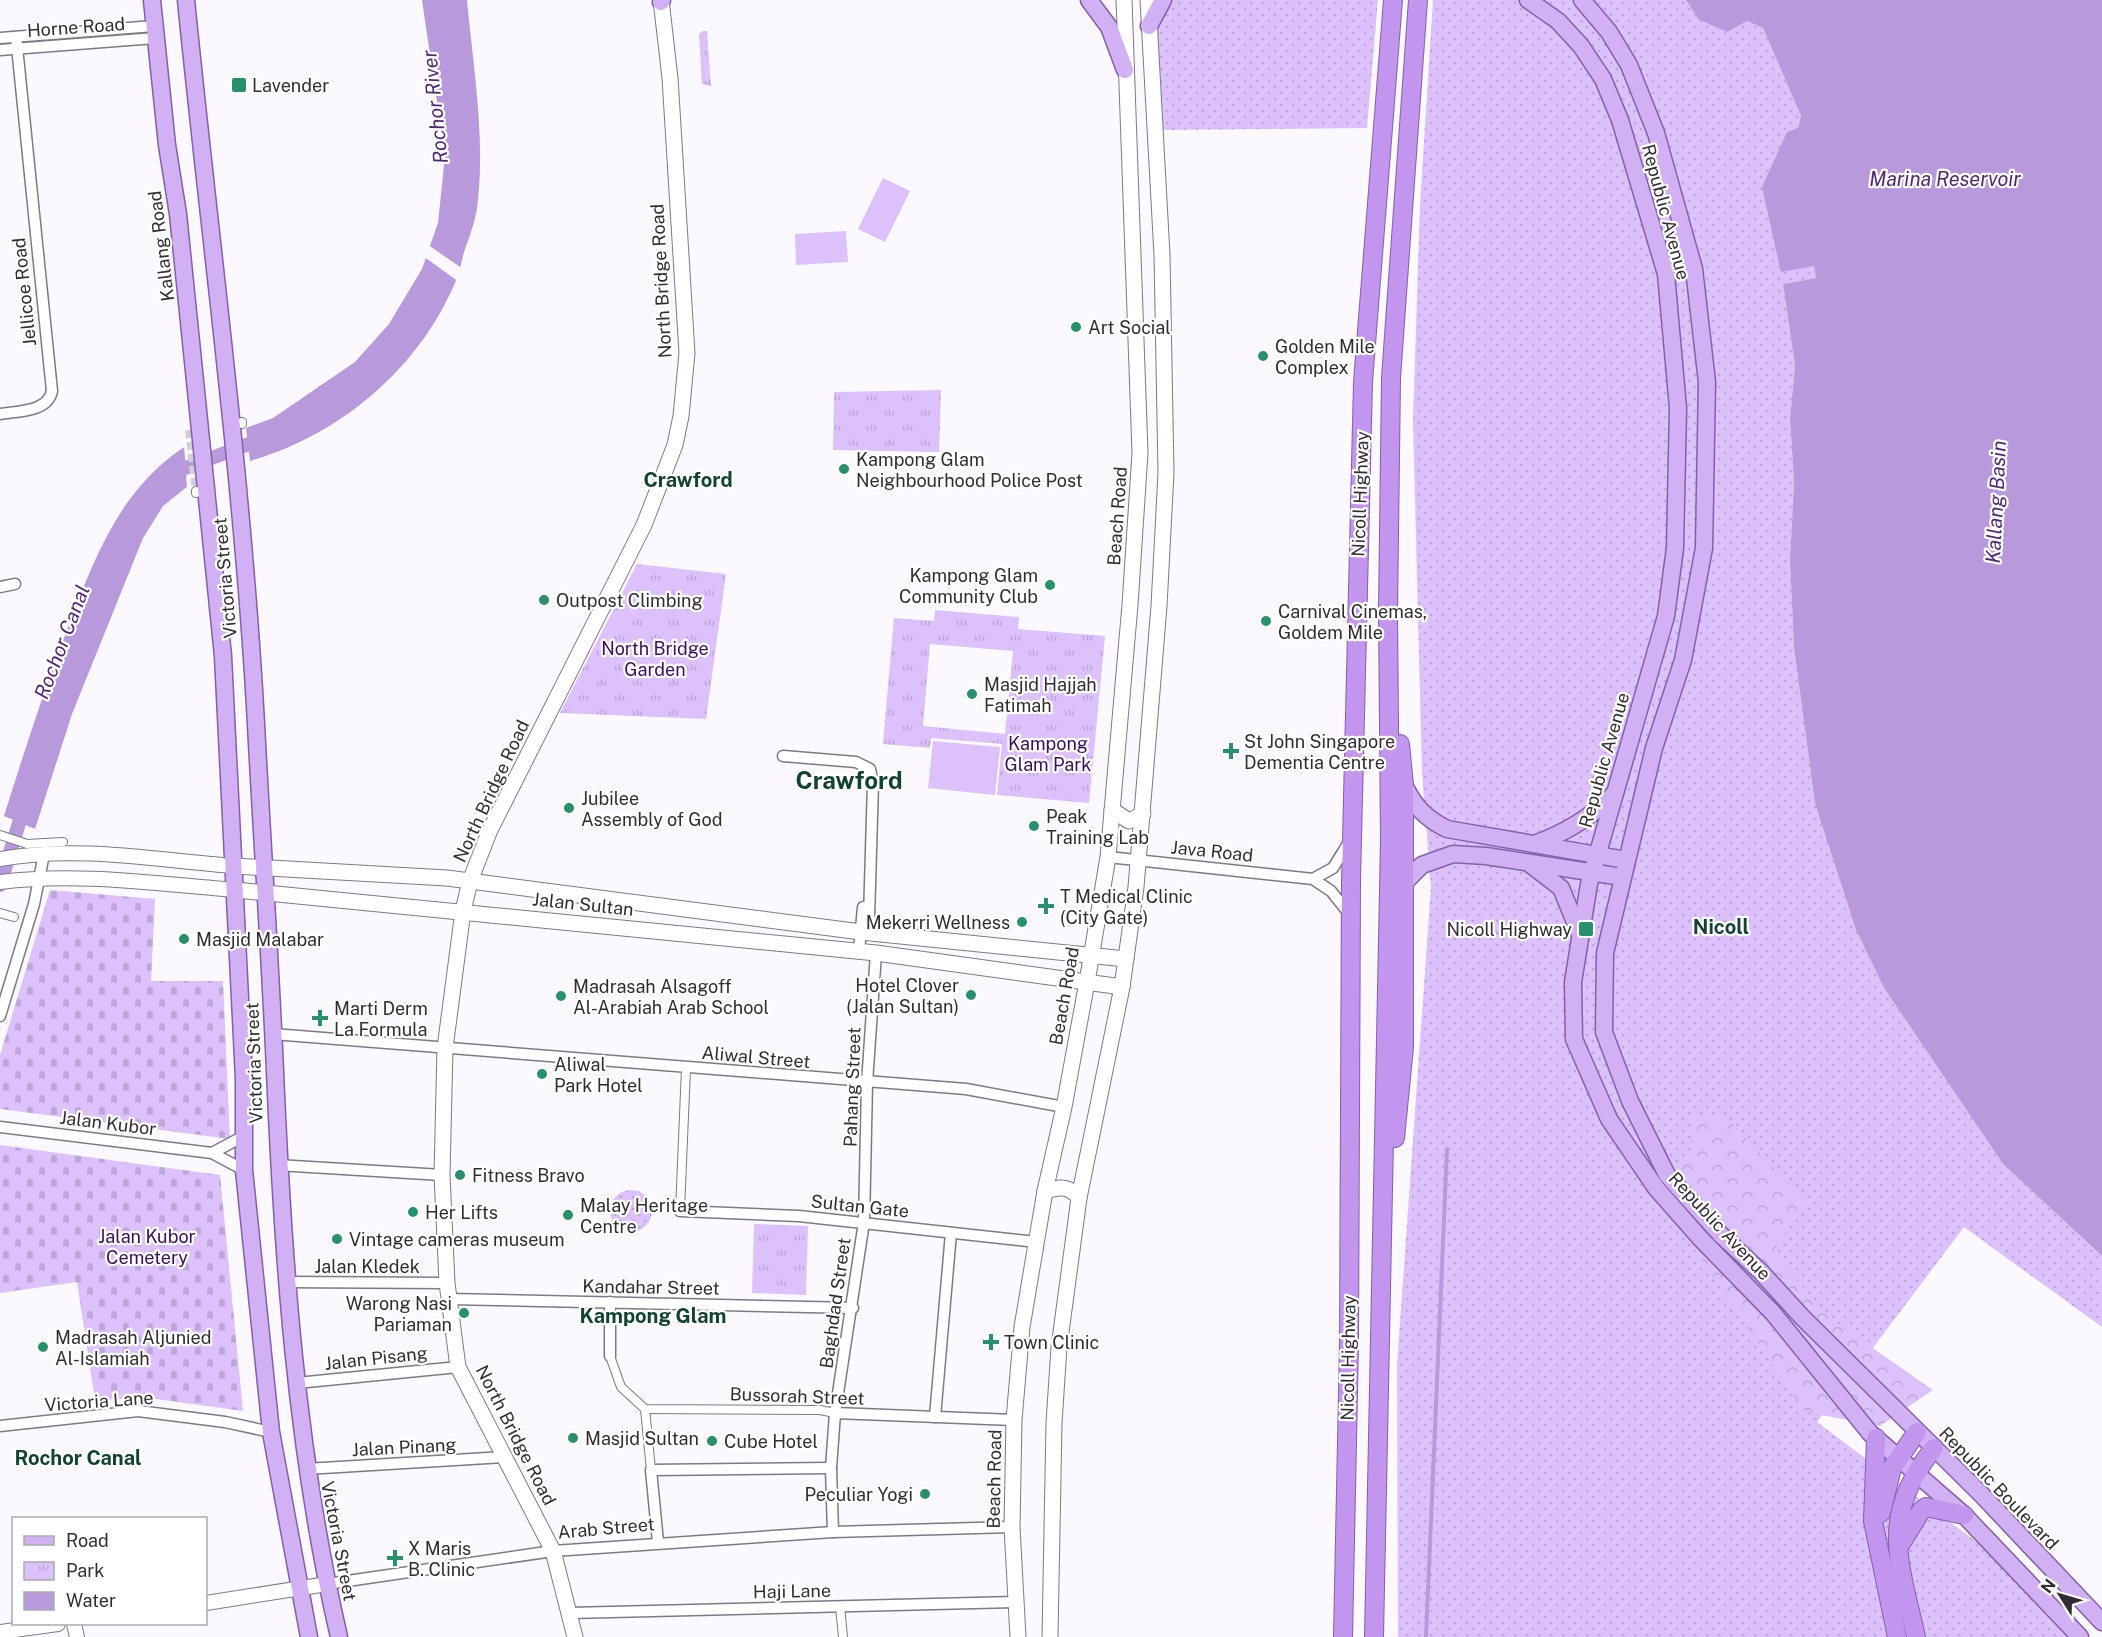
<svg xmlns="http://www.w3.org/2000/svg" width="2102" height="1637" viewBox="0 0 2102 1637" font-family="'Public Sans',sans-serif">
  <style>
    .grass { fill: url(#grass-dots) }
    .forest { fill: url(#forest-crowns) }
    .cemetery { fill: url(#cemetery-stones) }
    .park { fill: url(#park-tufts); fill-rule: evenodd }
    .garden { fill: #dcc1fd }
    .water { fill: #b799dc }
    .pier { fill: #fbf8fe }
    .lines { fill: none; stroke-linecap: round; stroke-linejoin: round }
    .stream { stroke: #b799dc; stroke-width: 4 }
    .canal { stroke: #b799dc; stroke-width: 14 }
    .pedestrian-tunnel { stroke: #d2cfd5; stroke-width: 8; stroke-dasharray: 8 4; stroke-linecap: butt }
    .pedestrian-casing { stroke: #7f7986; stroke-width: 10 }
    .minor-casing { stroke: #7f7986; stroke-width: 13 }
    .tertiary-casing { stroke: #7f7986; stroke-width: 16 }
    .secondary-casing { stroke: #7f7986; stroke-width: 17 }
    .primary-casing { stroke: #8460aa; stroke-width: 19 }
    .trunk-casing { stroke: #8460aa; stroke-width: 20 }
    .pedestrian { stroke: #fff; stroke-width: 8 }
    .minor { stroke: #fff; stroke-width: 10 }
    .tertiary { stroke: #fff; stroke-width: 14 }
    .secondary { stroke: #fff; stroke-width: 15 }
    .primary { stroke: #d1b0f3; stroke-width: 16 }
    .trunk { stroke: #c296ef; stroke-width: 18 }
    .poi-dot { fill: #28906c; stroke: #fff; stroke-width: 2 }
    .labels { text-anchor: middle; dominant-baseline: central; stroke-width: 4.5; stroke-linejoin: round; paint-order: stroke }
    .street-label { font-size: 18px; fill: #2f2d32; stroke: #fff }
    .poi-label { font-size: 18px; fill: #2f2d32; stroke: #fff; text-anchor: start }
    .park-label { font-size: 18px; fill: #3a0d5d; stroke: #fff }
    .water-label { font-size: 20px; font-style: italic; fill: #4f2674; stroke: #fff }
    .neighbourhood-label { font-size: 20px; font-weight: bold; fill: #124231; stroke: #fff }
    .district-label { font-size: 24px; font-weight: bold; fill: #124231; stroke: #fff }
  </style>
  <defs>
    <pattern id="grass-dots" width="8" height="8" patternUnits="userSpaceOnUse" patternTransform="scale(1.5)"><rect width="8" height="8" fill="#dcc1fd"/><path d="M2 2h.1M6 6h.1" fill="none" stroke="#bda6d9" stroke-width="1.8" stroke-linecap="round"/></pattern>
    <pattern id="forest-crowns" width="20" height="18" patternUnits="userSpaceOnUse" patternTransform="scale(1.5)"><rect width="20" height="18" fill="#dcc1fd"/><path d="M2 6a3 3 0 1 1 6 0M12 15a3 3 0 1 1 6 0" fill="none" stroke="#bda6d9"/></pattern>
    <pattern id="cemetery-stones" width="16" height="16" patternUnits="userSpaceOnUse" patternTransform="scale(1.5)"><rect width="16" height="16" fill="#dcc1fd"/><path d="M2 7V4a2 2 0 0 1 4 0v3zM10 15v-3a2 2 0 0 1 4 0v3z" fill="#bda6d9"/></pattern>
    <pattern id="park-tufts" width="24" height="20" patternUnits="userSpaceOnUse" patternTransform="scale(1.5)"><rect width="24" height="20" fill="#dcc1fd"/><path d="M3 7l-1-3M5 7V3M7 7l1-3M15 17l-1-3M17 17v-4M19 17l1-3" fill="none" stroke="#bda6d9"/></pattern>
  </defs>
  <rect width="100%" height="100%" fill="#fbf8fe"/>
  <g class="grass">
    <polygon points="1148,0 1378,0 1367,128 1155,130"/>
    <polygon points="1433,0 1686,0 1698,19 1747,21 1763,28 1801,116 1798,128 1816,278 1783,284 1795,366 1790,418 1794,482 1790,560 1794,648 1815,804 1856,930 1884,988 2003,1164 2102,1256 2102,1327 1964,1227 1817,1422 2075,1616 2088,1637 1398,1637 1397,1365 1431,887 1422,773 1413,420 1420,205"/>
    <circle cx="631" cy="1211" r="21"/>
  </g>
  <polygon class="forest" points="1693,1116 1726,1118 1806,1201 1773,1253 1828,1317 1933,1390 1880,1426 1805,1412 1691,1244 1669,1171 1691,1154"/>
  <g class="cemetery">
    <polygon points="50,890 155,899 151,981 223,981 230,1139 0,1109 0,1055"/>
    <polygon points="0,1145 220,1175 243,1411 149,1398 95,1400 77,1282 0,1293"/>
  </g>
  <g class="park">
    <polygon points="702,31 707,31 711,86 702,84 699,34"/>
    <polygon points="941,390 939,452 833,450 834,392"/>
    <polygon points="637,564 726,574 706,719 560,713"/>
    <path d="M 935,610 L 1019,617 L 1018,629 L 1105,636 L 1089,803 L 997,795 L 1002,744 L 931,738 L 930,748 L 883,744 L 894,618 L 934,621 ZM 930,644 L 1013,651 L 1005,734 L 923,726 Z"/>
    <polygon points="754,1224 808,1226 806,1295 752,1293"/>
  </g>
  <g class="garden">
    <polygon points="883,178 910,191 885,242 858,229"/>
    <polygon points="846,231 848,262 796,265 795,234"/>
    <polygon points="933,741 1000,747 995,795 928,788"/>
  </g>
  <g class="water">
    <path d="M 422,0 L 467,0 C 473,65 485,134 478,199 C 477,217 470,235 464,252 C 462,260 460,270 457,278 C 421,367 341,435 250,461 L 246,428 L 273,418 L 355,362 L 389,324 L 422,269 L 438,223 L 445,156 Z"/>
    <polygon points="1686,0 2102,0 2102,1256 2003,1164 1884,988 1856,930 1815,804 1794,648 1790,560 1794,482 1790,418 1795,366 1783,284 1816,278 1814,266 1781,272 1762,187 1787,132 1798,128 1801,116 1763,28 1747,21 1727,32 1698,19"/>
    <path d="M 189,444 L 193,482 L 163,506 L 143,538 L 72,714 L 35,829 L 4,816 C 23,755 43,694 65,635 C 93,562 119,487 189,444 Z"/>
  </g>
  <g class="pier">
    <polygon points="427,244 463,269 459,282 423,256"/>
    <polygon points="190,441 192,444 196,482 187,489 184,444"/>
  </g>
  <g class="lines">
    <polyline class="stream" points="1426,1637 1447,1149"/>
    <g class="canal">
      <polyline points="177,471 265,438"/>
      <polyline points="0,885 24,807"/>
    </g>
    <polyline class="pedestrian-tunnel" points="189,430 196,491"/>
    <defs>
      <g id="pedestrian">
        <polyline points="242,422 242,424"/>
        <polyline points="196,493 196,491"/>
        <polyline points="0,835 27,844 63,842"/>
        <polyline points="0,913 14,917"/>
        <polyline points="680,1211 686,1068"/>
        <polyline points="610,1356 621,1387 645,1409 820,1410 835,1413"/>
        <polyline points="645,1409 651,1470"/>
        <polyline points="840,1606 843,1637"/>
      </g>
      <g id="minor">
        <polyline points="0,38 154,26"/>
        <polyline points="0,50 155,38"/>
        <path d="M 0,414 C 18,411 48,412 52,391 L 16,37"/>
        <polyline points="0,587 15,584"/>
        <polyline points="783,756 856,762 870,769 873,783 869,918 877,934"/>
        <polyline points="1108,857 1313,879 1331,891 1350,915"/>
        <polyline points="1313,879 1333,868 1349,842"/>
        <polyline points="859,951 863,907"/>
        <polyline points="0,1016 34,904 44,854"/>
        <polyline points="273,1034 966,1089 1064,1107"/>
        <polyline points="0,1127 212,1153 244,1170"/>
        <polyline points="212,1153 244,1136"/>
        <polyline points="277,1165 442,1175"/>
        <polyline points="680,1211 799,1216 1036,1242"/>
        <polyline points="286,1282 447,1283"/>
        <polyline points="449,1299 853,1308"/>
        <polyline points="610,1356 610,1302"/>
        <polyline points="297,1383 458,1367"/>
        <polyline points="835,1413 1014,1420"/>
        <polyline points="935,1417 951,1233"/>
        <polyline points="0,1426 138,1411 225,1422 271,1432"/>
        <polyline points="306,1469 504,1457"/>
        <polyline points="833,1532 831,1468 835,1413 864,1222 867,1083 876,953"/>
        <polyline points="658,1542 651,1470 831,1468"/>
        <polyline points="327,1584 553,1551 833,1532 1012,1527"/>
        <polyline points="570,1613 1015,1602"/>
      </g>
      <g id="tertiary">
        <path d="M 0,859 C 78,845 156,860 234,866"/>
        <path d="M 0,882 C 79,872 157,884 236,890"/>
        <polyline points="206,1603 327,1584"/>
        <polyline points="74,1624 77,1637"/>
        <polyline points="0,1632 58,1624"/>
      </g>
      <g id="secondary">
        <polyline points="1112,810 1129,821 1143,814"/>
        <polyline points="234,866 447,878 861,932 1126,959"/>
        <polyline points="236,890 876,953 1122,987"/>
        <path d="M 1045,1191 C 1059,1187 1069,1185 1079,1198"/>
        <polyline points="575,1637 553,1551 458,1367 447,1283 442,1175 445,1048 463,911 470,881 490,830 644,525 675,445 681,416 687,353 670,78 661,0"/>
        <polyline points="1018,1637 1012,1527 1014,1420 1022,1327 1045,1191 1064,1107 1087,982 1108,857 1130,605 1140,453 1124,0"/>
        <polyline points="1050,1637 1054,1423 1059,1347 1079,1198 1122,987 1136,887 1159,606 1166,473 1162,255 1148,0"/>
      </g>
      <g id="primary">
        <polyline points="152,0 167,145 178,214 223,656 244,1079 244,1170 271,1432 309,1637"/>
        <path d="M 186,0 C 210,241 243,482 256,724 C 262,840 270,955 275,1071 C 283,1261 296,1451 339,1637"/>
        <polyline points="1089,0 1109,27 1125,70"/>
        <polyline points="1528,0 1558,21 1581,46 1603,79 1620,120 1666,274 1678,408 1675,548 1666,616 1589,884 1573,982 1574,1039 1609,1119 1656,1188 1700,1238 1773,1313 1870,1433 1964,1515 2080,1637"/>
        <polyline points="1582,0 1609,32 1629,65 1656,133 1694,269 1707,382 1704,548 1683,660 1654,748 1605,953 1604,1032 1630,1101 1667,1175 1721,1235 1761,1272 1802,1317 1981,1494 2102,1622"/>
        <polyline points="661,2 662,0"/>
        <polyline points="1149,26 1163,0"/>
        <path d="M 1404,785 C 1415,807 1425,818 1447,829 L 1626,860"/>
        <path d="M 1534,844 C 1566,833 1590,818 1613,795"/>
        <polyline points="1531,865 1561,888 1579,932"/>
        <polyline points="1405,882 1422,865 1453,854 1486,856 1622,877"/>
      </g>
      <g id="trunk">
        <polyline points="1395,1138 1404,1047 1404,785 1400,744"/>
        <polyline points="1876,1438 1873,1521 1897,1637"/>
        <polyline points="1881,1513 1892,1468 1917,1432"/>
        <polyline points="1900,1545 1921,1511 1926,1507 1964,1515"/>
        <polyline points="1343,1637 1349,1344 1351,881 1363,382 1393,0"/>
        <polyline points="1374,1637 1390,840 1388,611 1391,378 1418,0"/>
        <path d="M 1916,1637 C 1899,1561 1879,1515 1934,1448"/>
      </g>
    </defs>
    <use href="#pedestrian" class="pedestrian-casing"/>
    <use href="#minor" class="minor-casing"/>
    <use href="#tertiary" class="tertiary-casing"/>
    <use href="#secondary" class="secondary-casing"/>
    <use href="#primary" class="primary-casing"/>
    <use href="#trunk" class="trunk-casing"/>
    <use href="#pedestrian" class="pedestrian"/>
    <use href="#minor" class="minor"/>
    <use href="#tertiary" class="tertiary"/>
    <use href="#secondary" class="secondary"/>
    <use href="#primary" class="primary"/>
    <use href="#trunk" class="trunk"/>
  </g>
  <g class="poi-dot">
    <rect x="231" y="77" width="16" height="16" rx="3"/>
    <circle cx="1076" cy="327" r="6"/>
    <circle cx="1263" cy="356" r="6"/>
    <circle cx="844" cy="469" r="6"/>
    <circle cx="1050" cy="585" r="6"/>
    <circle cx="544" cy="600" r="6"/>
    <circle cx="1266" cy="621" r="6"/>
    <circle cx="972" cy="694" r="6"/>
    <path d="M1228 742h6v6h6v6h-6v6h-6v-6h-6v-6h6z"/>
    <circle cx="569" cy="808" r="6"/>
    <circle cx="1034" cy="826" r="6"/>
    <path d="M1043 897h6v6h6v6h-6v6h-6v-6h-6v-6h6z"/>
    <circle cx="1022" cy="922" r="6"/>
    <rect x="1578" y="921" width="16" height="16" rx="3"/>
    <circle cx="184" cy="939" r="6"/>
    <circle cx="971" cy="995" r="6"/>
    <circle cx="561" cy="996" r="6"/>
    <path d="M317 1009h6v6h6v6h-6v6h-6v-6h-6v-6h6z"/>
    <circle cx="542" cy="1074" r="6"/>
    <circle cx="460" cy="1175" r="6"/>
    <circle cx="413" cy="1212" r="6"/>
    <circle cx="568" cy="1215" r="6"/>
    <circle cx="337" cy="1239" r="6"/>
    <circle cx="464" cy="1313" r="6"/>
    <path d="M988 1333h6v6h6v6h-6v6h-6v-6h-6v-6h6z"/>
    <circle cx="43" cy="1347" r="6"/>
    <circle cx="573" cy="1438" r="6"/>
    <circle cx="712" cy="1441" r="6"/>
    <circle cx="925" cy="1494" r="6"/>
    <path d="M392 1549h6v6h6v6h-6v6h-6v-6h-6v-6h6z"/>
  </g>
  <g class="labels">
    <g class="street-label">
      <text transform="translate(76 27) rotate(-4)">Horne Road</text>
      <text transform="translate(1666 212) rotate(75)">Republic Avenue</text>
      <text transform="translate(161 246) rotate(-97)">Kallang Road</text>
      <text transform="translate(661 281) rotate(-93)">North Bridge Road</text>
      <text transform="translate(24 292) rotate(-96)">Jellicoe Road</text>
      <text transform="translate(1360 494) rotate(-88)">Nicoll Highway</text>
      <text transform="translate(1117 516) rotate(-86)">Beach Road</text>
      <text transform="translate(225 578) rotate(-95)">Victoria Street</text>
      <text transform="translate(1604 760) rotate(-74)">Republic Avenue</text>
      <text transform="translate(491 791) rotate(-65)">North Bridge Road</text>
      <text transform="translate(1212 851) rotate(6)">Java Road</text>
      <text transform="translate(583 904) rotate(6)">Jalan Sultan</text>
      <text transform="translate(1064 996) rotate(-80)">Beach Road</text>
      <text transform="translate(756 1057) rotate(5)">Aliwal Street</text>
      <text transform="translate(254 1063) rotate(-92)">Victoria Street</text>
      <text transform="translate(852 1087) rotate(-88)">Pahang Street</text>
      <text transform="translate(108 1123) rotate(7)">Jalan Kubor</text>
      <text transform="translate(860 1206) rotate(6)">Sultan Gate</text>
      <text transform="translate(1720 1226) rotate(47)">Republic Avenue</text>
      <text x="367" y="1266">Jalan Kledek</text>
      <text transform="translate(651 1287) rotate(1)">Kandahar Street</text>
      <text transform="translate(835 1303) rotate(-82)">Baghdad Street</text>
      <text transform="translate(376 1358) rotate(-6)">Jalan Pisang</text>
      <text transform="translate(1348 1358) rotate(-89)">Nicoll Highway</text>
      <text transform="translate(797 1396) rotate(2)">Bussorah Street</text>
      <text transform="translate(99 1401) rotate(-4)">Victoria Lane</text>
      <text transform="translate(516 1435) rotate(63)">North Bridge Road</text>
      <text transform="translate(404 1447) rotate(-3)">Jalan Pinang</text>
      <text transform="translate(994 1479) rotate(-89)">Beach Road</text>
      <text transform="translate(1999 1488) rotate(46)">Republic Boulevard</text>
      <text transform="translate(606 1528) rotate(-5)">Arab Street</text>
      <text transform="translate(339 1541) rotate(79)">Victoria Street</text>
      <text transform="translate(792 1591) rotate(-1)">Haji Lane</text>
    </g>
    <g class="poi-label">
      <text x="252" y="85">Lavender</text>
      <text x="1088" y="327">Art Social</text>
      <text x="1275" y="346">Golden Mile<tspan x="1275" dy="21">Complex</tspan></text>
      <text x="856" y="459">Kampong Glam<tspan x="856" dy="21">Neighbourhood Police Post</tspan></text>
      <text x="1038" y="575" text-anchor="end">Kampong Glam<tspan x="1038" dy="21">Community Club</tspan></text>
      <text x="556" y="600">Outpost Climbing</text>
      <text x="1278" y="611">Carnival Cinemas,<tspan x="1278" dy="21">Goldem Mile</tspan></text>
      <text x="984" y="684">Masjid Hajjah<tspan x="984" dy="21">Fatimah</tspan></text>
      <text x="1244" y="741">St John Singapore<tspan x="1244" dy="21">Dementia Centre</tspan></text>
      <text x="581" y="798">Jubilee<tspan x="581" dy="21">Assembly of God</tspan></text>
      <text x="1046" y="816">Peak<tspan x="1046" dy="21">Training Lab</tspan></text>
      <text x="1060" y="896">T Medical Clinic<tspan x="1060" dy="21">(City Gate)</tspan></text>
      <text x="1010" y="922" text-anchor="end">Mekerri Wellness</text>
      <text x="1572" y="929" text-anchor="end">Nicoll Highway</text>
      <text x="196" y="939">Masjid Malabar</text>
      <text x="959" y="985" text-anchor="end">Hotel Clover<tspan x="959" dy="21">(Jalan Sultan)</tspan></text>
      <text x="573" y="986">Madrasah Alsagoff<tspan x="573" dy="21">Al-Arabiah Arab School</tspan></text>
      <text x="334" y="1008">Marti Derm<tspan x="334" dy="21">La Formula</tspan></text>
      <text x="554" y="1064">Aliwal<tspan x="554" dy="21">Park Hotel</tspan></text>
      <text x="472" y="1175">Fitness Bravo</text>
      <text x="580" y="1205">Malay Heritage<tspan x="580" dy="21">Centre</tspan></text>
      <text x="425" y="1212">Her Lifts</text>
      <text x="349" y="1239">Vintage cameras museum</text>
      <text x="452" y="1303" text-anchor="end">Warong Nasi<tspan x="452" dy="21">Pariaman</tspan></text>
      <text x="55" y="1337">Madrasah Aljunied<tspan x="55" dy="21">Al-Islamiah</tspan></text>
      <text x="1004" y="1342">Town Clinic</text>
      <text x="585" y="1438">Masjid Sultan</text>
      <text x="724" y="1441">Cube Hotel</text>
      <text x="913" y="1494" text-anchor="end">Peculiar Yogi</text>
      <text x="408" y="1548">X Maris<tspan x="408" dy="21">B. Clinic</tspan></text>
    </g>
    <g class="park-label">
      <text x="655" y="648">North Bridge<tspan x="655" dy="21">Garden</tspan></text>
      <text x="1048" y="743">Kampong<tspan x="1048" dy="21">Glam Park</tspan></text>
      <text x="147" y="1236">Jalan Kubor<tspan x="147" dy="21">Cemetery</tspan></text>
    </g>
    <g class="water-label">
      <text transform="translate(435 107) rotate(-96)">Rochor River</text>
      <text x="1945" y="179">Marina Reservoir</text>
      <text transform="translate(1996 502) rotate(-87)">Kallang Basin</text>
      <text transform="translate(62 642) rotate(-69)">Rochor Canal</text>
    </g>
    <g class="neighbourhood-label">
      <text x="688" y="480">Crawford</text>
      <text x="1721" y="927">Nicoll</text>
      <text x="653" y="1316">Kampong Glam</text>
      <text x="78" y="1458">Rochor Canal</text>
    </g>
    <g class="district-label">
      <text x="849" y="780">Crawford</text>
    </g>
  </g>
  <rect x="12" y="1517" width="195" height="108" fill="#ffffff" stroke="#acabad" stroke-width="1.5"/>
  <rect x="24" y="1536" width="30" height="9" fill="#d1b0f3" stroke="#acabad" stroke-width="1.5"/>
  <text x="66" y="1547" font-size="18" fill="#2f2d32">Road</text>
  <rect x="24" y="1562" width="30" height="18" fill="url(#park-tufts)" stroke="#acabad" stroke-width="1.5"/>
  <text x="66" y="1577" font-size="18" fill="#2f2d32">Park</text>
  <rect x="24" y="1592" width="30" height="18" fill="#b799dc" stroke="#acabad" stroke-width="1.5"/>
  <text x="66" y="1607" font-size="18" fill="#2f2d32">Water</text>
  <g transform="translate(2060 1595) rotate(307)" stroke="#ffffff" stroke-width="4.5" paint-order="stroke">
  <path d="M0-4.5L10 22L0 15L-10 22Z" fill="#2f2d32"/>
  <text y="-9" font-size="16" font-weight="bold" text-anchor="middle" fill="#2f2d32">N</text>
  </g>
</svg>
